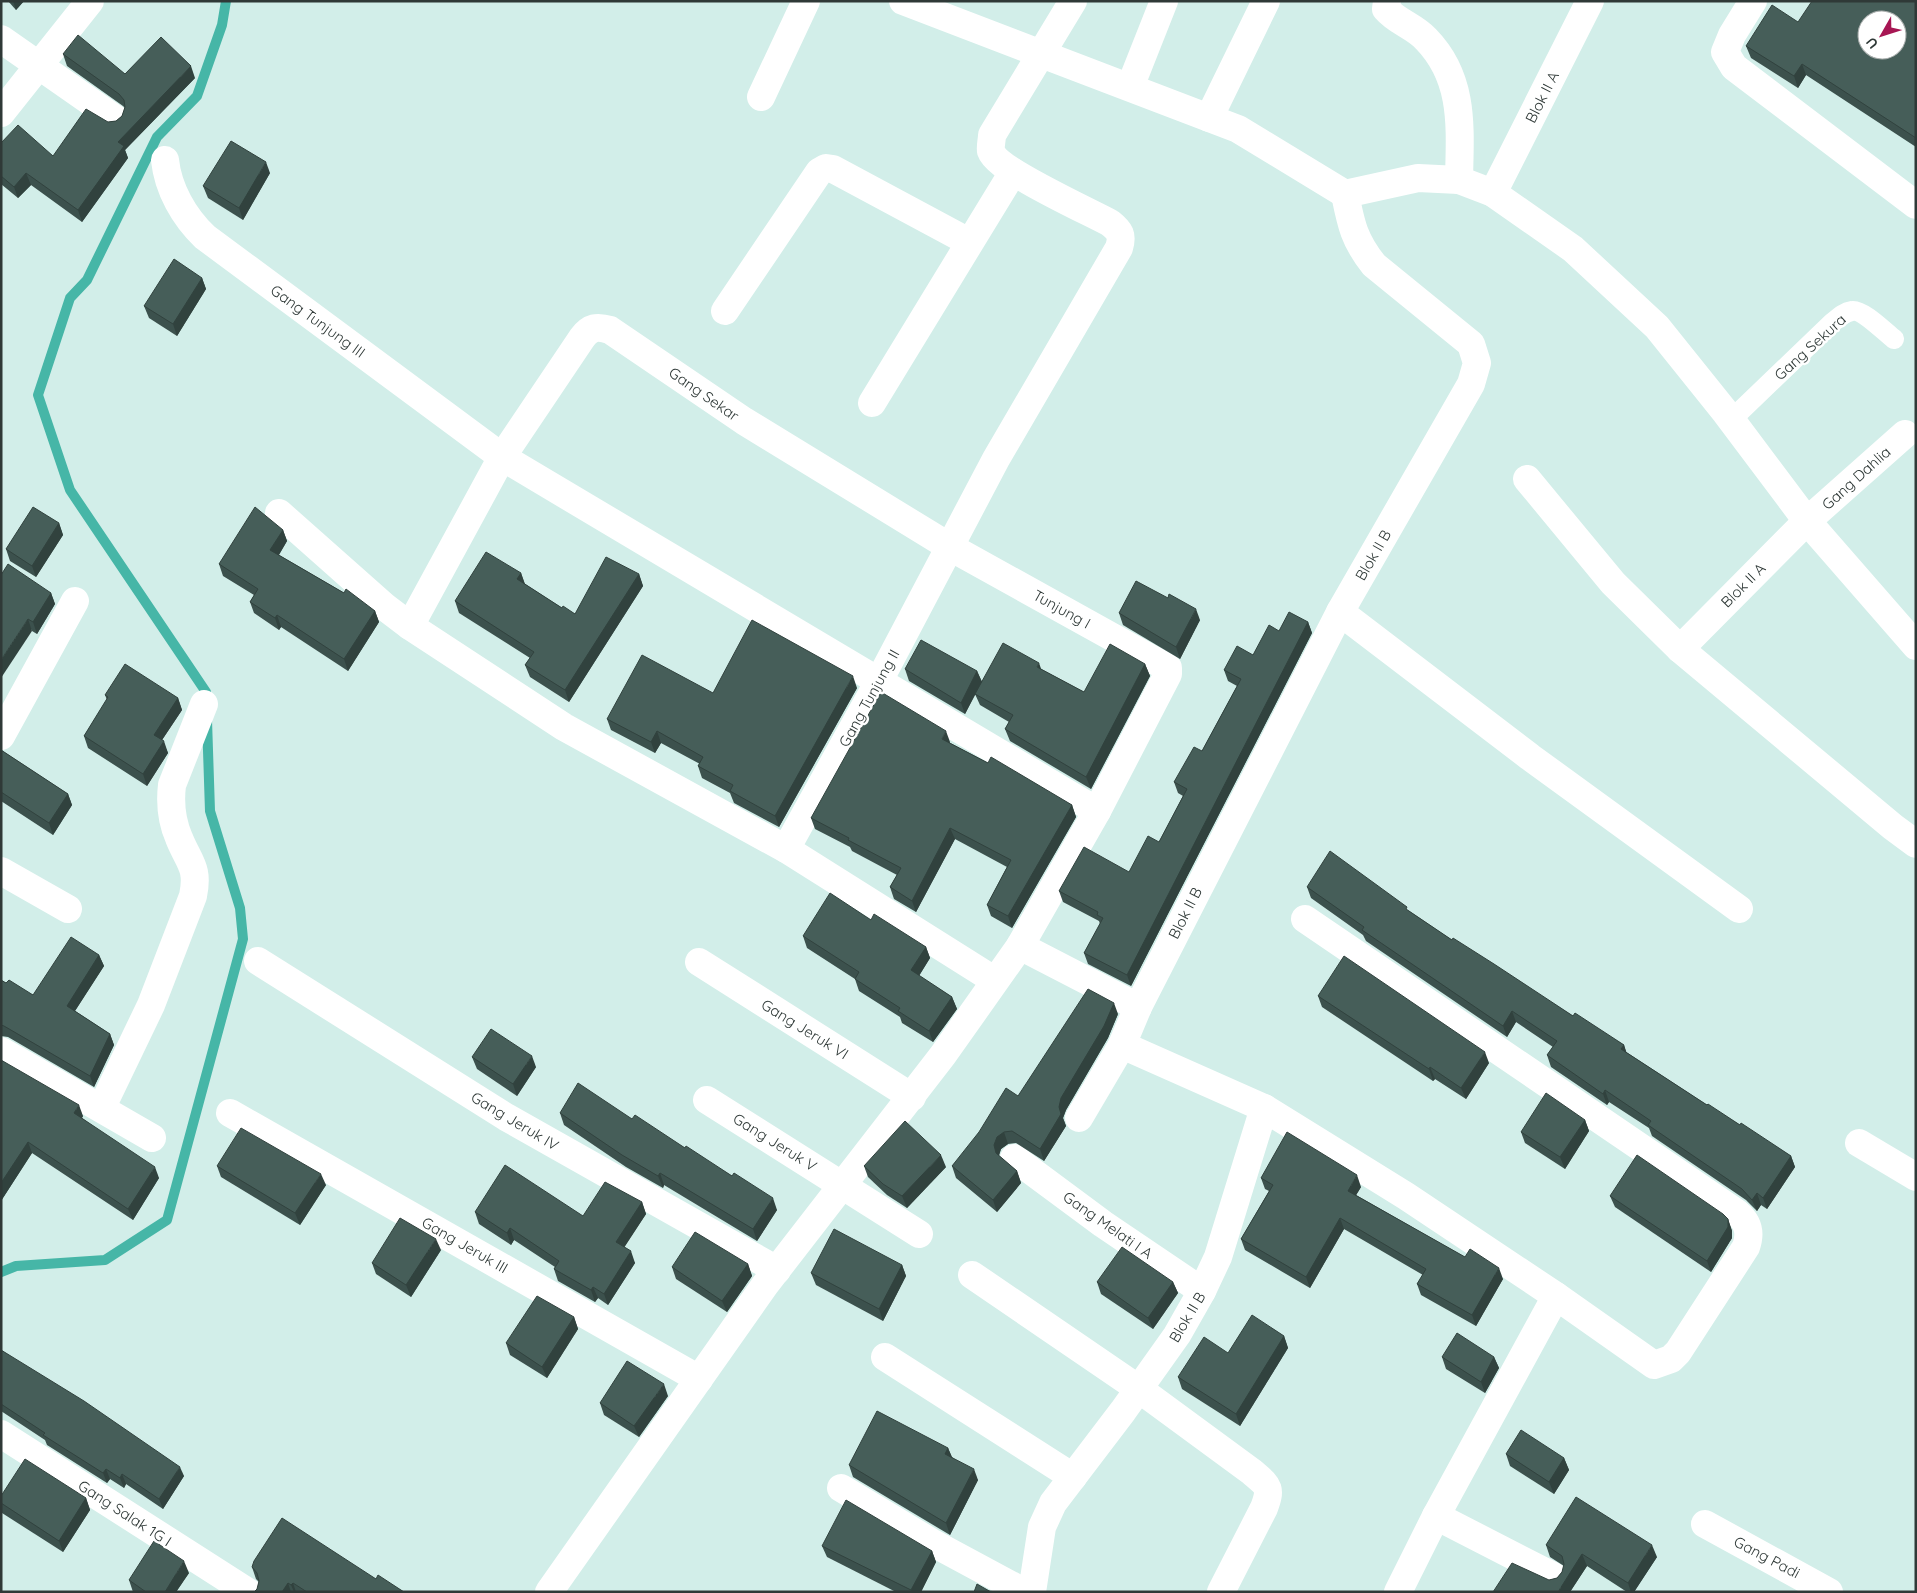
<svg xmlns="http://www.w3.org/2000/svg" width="1917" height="1593" viewBox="0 0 1917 1593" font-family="Quicksand,sans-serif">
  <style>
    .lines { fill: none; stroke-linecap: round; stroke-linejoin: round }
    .stream { stroke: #46b6a7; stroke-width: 10 }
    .lane { stroke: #fff; stroke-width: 20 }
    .street { stroke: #fff; stroke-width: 28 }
    .wall { fill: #3c514d }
    .shaded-wall { fill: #31423e }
    .building { fill: #465e59; stroke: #31423e; fill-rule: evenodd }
    .labels { text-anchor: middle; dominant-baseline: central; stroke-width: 5; stroke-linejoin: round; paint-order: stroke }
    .street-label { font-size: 15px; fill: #2f3937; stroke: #fff }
  </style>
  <rect width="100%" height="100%" fill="#d2eee9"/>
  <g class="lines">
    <g class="stream">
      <polyline points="207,703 206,692 70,490 38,395 70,298 87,280 157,137 197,96 222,25 226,1"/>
      <polyline points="1,1272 16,1266 105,1260 167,1220 243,939 240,908 210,811 207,720"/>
    </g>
    <path class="lane" d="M 1731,420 L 1832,323 C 1838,318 1844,312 1852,311 C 1862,309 1885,332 1894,339"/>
    <g class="street">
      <polyline points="903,1 1238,129 1345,194 1418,178 1459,180 1493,193 1573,249 1657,327 1726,413 1807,521 1916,646"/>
      <path d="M 1387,1 L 1386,9 C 1397,22 1414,26 1426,39 C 1465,79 1460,128 1459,180"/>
      <polyline points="1753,1 1732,35 1725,52 1734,67 1916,205"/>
      <polyline points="1,39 114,118"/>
      <polyline points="1130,87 1164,1"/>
      <polyline points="761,97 806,1"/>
      <polyline points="1,113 90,1"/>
      <polyline points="1209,118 1266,1"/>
      <path d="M 165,160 C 168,189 184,217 205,237 L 502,457 L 1097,811 L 1020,946 L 943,1055 L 765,1285 L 549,1592"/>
      <polyline points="1493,193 1590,1"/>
      <polyline points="725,311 819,172 826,168 833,169 969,242"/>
      <polyline points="872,403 1013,172"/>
      <polyline points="1527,479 1613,583 1680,649 1893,827 1916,844"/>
      <polyline points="279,513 385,607 410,626 564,727 786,849 994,980"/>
      <polyline points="1340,612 1530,757 1739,909"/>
      <path d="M 410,626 L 502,457 L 582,338 C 590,327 597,326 610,330 L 744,421 L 950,547 L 1168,668 L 1168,674 L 1097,811"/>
      <polyline points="1680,649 1807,521 1905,434"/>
      <polyline points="1,736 75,601"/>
      <path d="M 786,849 L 879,681 L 996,459 L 1119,248 C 1123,235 1120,231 1110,223 C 1088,211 997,170 991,151 C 990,147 992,140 992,135 L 1073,1"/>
      <polyline points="1,871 68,909"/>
      <polyline points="1020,946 1138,1007"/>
      <polyline points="258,961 506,1117 777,1270"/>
      <polyline points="699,962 912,1097"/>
      <polyline points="1,1051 152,1138"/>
      <polyline points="707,1100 919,1234"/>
      <path d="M 102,1107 L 151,1005 L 193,896 C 199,867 189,863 179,838 C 172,822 170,802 172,785 L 204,704"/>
      <path d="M 1264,1108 L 1406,1196 L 1556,1296 L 1654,1365 L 1671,1359 L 1678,1352 L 1746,1247 C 1751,1233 1748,1222 1737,1213 L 1305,919"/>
      <polyline points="230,1113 699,1379"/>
      <polyline points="1079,1118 1122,1045"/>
      <polyline points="1859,1143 1916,1177"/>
      <polyline points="1014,1158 1103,1224 1202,1291"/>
      <path d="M 972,1275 L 1139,1389 L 1252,1472 C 1268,1486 1272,1487 1264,1508 L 1221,1592"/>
      <polyline points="885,1357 1073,1477"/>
      <polyline points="1,1434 248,1592"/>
      <polyline points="841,1488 931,1542 1024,1592"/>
      <polyline points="1436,1516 1553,1576"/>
      <polyline points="1705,1524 1829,1592"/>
      <path d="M 1032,1592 L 1042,1527 L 1053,1503 L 1123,1411 L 1177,1335 L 1202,1291 L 1218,1257 L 1264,1108 L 1122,1045 L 1138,1007 L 1340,612 L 1471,384 L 1477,363 L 1471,344 L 1374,265 C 1354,240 1351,224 1345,194"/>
      <polyline points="1398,1592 1436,1516 1556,1296"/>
    </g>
  </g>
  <g class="wall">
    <polygon points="8,1 24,1 16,10"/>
    <polygon points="1916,1 1916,147 1806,75 1798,88 1751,58 1746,46 1798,22"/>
    <polygon points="63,54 125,74 195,78 125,150 128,158 82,222 31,185 18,198 1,184 1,143 53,156 108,122 116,121 122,116 125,108 123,106 67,66"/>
    <polygon points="270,173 243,220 208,198 203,186"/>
    <polygon points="202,278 206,289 177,336 149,318 144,306"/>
    <polygon points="59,523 63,535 36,577 10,561 6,549"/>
    <polygon points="283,530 287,541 279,555 375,611 379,622 348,671 281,627 279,630 254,613 250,602 254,595 223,576 219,564"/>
    <polygon points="521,573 525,584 562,608 575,614 639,574 643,586 569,702 530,677 525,665 530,658 459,613 455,601"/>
    <polygon points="1,575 51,593 55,604 37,634 32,631"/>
    <polygon points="1119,613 1200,620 1180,659 1123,625"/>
    <polygon points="1308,622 1312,633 1131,986 1088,964 1084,953 1100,924 1099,921 1063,902 1059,891 1129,872 1159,842 1183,796 1178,793 1174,782 1202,751 1237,686 1228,681 1224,670 1253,655 1279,631"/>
    <polygon points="1145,664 1150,676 1091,789 1010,741 1005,729 1009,722 980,705 975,694 965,714 909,681 905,669 977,671 982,682 1041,669 1084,692"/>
    <polygon points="857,688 779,827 734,803 730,793 702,778 698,766 700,764 661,743 655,753 611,730 607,719 713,693"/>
    <polygon points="105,695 178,698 182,710 162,740 168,753 147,786 88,748 84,736 107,700"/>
    <polygon points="950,742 950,743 988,763 1072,805 1076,817 1012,928 991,916 987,905 1007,867 955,839 916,912 894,899 890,887 897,875 852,851 850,847 815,829 811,818"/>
    <polygon points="1,750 68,794 72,805 53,835 1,801"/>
    <polygon points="1307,887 1409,911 1452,940 1573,1016 1624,1045 1626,1052 1707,1105 1791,1156 1795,1167 1767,1209 1761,1205 1757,1211 1746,1200 1652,1136 1649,1128 1609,1102 1607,1105 1551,1067 1547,1055 1553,1047 1516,1022 1507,1037 1366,941 1363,935 1311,898"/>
    <polygon points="871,920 926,947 930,958 919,976 952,997 957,1009 933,1042 902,1023 900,1017 859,991 855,979 807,948 803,936"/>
    <polygon points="99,955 104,966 75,1011 110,1034 114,1045 94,1087 8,1037 1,1036 1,980 6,983 33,995"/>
    <polygon points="1318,996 1489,1063 1466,1099 1435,1079 1433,1081 1322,1007"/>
    <polygon points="1118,1014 1108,1038 1066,1110 1063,1118 1066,1126 1044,1161 1016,1143 1008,1144 1001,1149 999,1156 1017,1171 1021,1183 997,1212 956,1178 952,1166 1018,1096"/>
    <polygon points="472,1057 536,1067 517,1096 477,1069"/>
    <polygon points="1,1060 83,1116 82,1118 159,1178 133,1220 32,1153 1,1201"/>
    <polygon points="560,1113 632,1119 685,1148 732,1176 777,1210 757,1241 664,1185 663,1188 626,1167 564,1125"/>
    <polygon points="1585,1120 1589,1131 1565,1169 1525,1143 1521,1132"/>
    <polygon points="217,1166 326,1185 300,1225 221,1177"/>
    <polygon points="864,1166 946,1167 907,1208 887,1195 868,1177"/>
    <polygon points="1261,1178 1361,1187 1356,1195 1503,1279 1476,1326 1421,1295 1417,1284 1423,1275 1344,1229 1310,1288 1245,1250 1241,1239 1269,1191 1265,1189"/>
    <polygon points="1610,1196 1728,1219 1732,1231 1732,1238 1711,1272 1615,1207"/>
    <polygon points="642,1202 646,1214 624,1247 635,1263 608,1305 598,1298 595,1302 558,1281 554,1269 555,1267 514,1240 511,1245 479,1224 475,1212 583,1216"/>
    <polygon points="441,1250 411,1297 376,1274 372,1263"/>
    <polygon points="748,1264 752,1276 727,1312 676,1279 672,1267"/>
    <polygon points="902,1265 906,1276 883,1321 816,1285 811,1273"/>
    <polygon points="1097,1282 1173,1282 1178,1293 1153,1329 1101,1294"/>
    <polygon points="574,1317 578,1329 547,1378 510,1355 506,1343"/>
    <polygon points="1284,1336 1288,1348 1240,1426 1182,1389 1178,1377 1228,1353"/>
    <polygon points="1,1350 184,1476 163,1509 126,1484 124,1488 110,1479 107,1483 47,1445 45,1440 1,1411"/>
    <polygon points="1442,1357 1494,1357 1499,1368 1485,1393 1446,1369"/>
    <polygon points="668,1396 639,1437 604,1415 600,1403"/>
    <polygon points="948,1448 952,1457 978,1480 950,1535 853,1477 849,1465"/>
    <polygon points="1506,1454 1564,1458 1569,1470 1554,1494 1510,1466"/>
    <polygon points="1,1496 86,1498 90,1510 63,1552 2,1513 1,1510"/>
    <polygon points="1546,1545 1657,1557 1634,1592 1627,1592 1587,1566 1570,1592 1549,1580 1557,1578 1562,1572 1564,1566 1550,1557"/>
    <polygon points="822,1546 932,1551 936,1562 921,1592 896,1592 827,1557"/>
    <polygon points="252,1567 376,1579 404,1592 254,1592 257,1589 259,1582 256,1579"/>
    <polygon points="189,1573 176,1592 133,1592 129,1580"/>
  </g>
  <g class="shaded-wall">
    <polygon points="13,1 24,1 16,10"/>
    <polygon points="1802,64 1806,75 1798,88 1794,76"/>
    <polygon points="191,66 195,78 125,150 128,158 82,222 78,210 118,142"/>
    <polygon points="266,162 270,173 243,220 239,208"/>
    <polygon points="26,173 31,185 18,198 14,187"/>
    <polygon points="202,278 206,289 177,336 173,324"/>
    <polygon points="59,523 63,535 36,577 32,566"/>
    <polygon points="283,530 287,541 275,561 270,550"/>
    <polygon points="521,573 525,585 517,579"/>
    <polygon points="639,574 643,586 569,702 565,690"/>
    <polygon points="51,593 55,604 37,634 33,622"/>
    <polygon points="1196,609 1200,620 1180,659 1176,647"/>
    <polygon points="375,611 379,622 348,671 344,659"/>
    <polygon points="277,615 281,627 279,630 275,618"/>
    <polygon points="28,619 32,631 1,678 1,660"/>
    <polygon points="1308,622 1312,633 1131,986 1127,975"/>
    <polygon points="1039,663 1043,674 1037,667"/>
    <polygon points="1145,664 1150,676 1091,789 1086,777"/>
    <polygon points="977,671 982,682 965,714 961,703"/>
    <polygon points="853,676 857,688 779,827 775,816"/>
    <polygon points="178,698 182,710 158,746 154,735"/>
    <polygon points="657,731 661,743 655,753 651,742"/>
    <polygon points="946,731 950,742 946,750 942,739"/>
    <polygon points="164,741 168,753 147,786 143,774"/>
    <polygon points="68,794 72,805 53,835 49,823"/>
    <polygon points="1072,805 1076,817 1012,928 1008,916"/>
    <polygon points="950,828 955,839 916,912 912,901"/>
    <polygon points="926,947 930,958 915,982 911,970"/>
    <polygon points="99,955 104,966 71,1017 67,1006"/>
    <polygon points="952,997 957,1009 933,1042 929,1031"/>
    <polygon points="1114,1003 1118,1014 1108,1038 1066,1110 1063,1118 1066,1126 1044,1161 1040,1149 1061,1098"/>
    <polygon points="1512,1011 1516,1022 1507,1037 1503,1026"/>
    <polygon points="110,1034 114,1045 94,1087 90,1076"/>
    <polygon points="1624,1045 1628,1057 1621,1049"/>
    <polygon points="1485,1052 1489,1063 1466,1099 1461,1088"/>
    <polygon points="532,1056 536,1067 517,1096 513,1084"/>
    <polygon points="1430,1067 1435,1079 1433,1081 1429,1069"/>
    <polygon points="1605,1090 1609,1102 1607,1105 1603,1094"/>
    <polygon points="79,1105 83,1116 78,1124 74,1113"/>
    <polygon points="1585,1120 1589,1131 1565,1169 1560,1157"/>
    <polygon points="1004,1132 1008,1144 1001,1149 998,1157 996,1153 994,1145 997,1137"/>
    <polygon points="28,1142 32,1153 1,1201 1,1183"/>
    <polygon points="941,1155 946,1167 907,1208 902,1196"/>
    <polygon points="1791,1156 1795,1167 1767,1209 1763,1198"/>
    <polygon points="155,1167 159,1178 133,1220 128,1209"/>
    <polygon points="1017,1171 1021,1183 997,1212 993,1200"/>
    <polygon points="660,1173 664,1185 663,1188 658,1176"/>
    <polygon points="321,1174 326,1185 300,1225 295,1213"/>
    <polygon points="1357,1175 1361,1187 1352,1202 1348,1191"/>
    <polygon points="1757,1193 1761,1205 1757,1211 1752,1200"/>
    <polygon points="773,1198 777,1210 757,1241 753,1229"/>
    <polygon points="642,1202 646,1214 620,1254 616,1242"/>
    <polygon points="1340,1218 1344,1229 1310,1288 1306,1277"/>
    <polygon points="1728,1219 1732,1231 1732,1238 1711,1272 1707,1261"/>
    <polygon points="510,1228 514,1240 511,1245 507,1233"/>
    <polygon points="436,1239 441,1250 411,1297 406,1285"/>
    <polygon points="631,1251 635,1263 608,1305 604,1294"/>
    <polygon points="748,1264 752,1276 727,1312 722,1301"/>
    <polygon points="902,1265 906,1276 883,1321 879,1309"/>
    <polygon points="1499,1268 1503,1279 1476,1326 1472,1315"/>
    <polygon points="1173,1282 1178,1293 1153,1329 1148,1318"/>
    <polygon points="593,1287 598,1298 595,1302 591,1290"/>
    <polygon points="574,1317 578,1329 547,1378 542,1367"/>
    <polygon points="1284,1336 1288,1348 1240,1426 1236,1414"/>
    <polygon points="1494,1357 1499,1368 1485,1393 1481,1382"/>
    <polygon points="664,1384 668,1396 639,1437 634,1426"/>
    <polygon points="948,1448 953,1460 945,1454"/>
    <polygon points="1564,1458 1569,1470 1554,1494 1549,1482"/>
    <polygon points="180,1467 184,1476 163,1509 159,1499"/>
    <polygon points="106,1469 110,1479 107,1483 103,1473"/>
    <polygon points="974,1469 978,1480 950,1535 946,1523"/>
    <polygon points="122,1474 126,1484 124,1488 120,1478"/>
    <polygon points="86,1498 90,1510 63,1552 59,1541"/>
    <polygon points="1652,1545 1657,1557 1634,1592 1631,1592 1628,1583"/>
    <polygon points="932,1551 936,1562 921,1592 912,1592 911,1590"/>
    <polygon points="1582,1554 1587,1566 1570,1592 1558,1592"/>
    <polygon points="184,1561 189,1573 176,1592 165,1592"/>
    <polygon points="288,1583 291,1592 282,1592"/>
    <polygon points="293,1583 296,1592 294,1592 291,1585"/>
  </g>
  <g class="building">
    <path d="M 1812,1 L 1916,1 L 1916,138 L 1802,64 L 1794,76 L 1746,46 L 1772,5 L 1798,22 ZM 1867,20 L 1897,20 L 1897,50 L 1867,50 Z"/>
    <polygon points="78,35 125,74 161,37 191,66 118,142 124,146 78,210 26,173 14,187 1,176 1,143 18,125 53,156 86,109 108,122 116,121 122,116 125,107 124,100 119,94 63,54"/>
    <polygon points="231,141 266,162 239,208 203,186"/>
    <polygon points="174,259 202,278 173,324 144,306"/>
    <polygon points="33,507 59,523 32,566 6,549"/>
    <polygon points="255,507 283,530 270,550 344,593 346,589 375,611 344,659 277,615 275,618 250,602 258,589 219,564"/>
    <polygon points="486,552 521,573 517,579 562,608 563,606 575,614 606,557 639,574 565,690 525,665 534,652 455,601"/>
    <polygon points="8,564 51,593 33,622 28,619 1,660 1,575"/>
    <polygon points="1136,581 1168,598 1169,594 1196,609 1176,647 1119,613"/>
    <polygon points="1289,612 1308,622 1127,975 1084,953 1103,918 1097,915 1098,912 1059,891 1084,847 1129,872 1148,836 1159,842 1187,789 1174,782 1194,747 1202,751 1241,679 1224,670 1237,646 1253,655 1269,625 1279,631"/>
    <polygon points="752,620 853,676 775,816 730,791 733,785 698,766 703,757 657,731 651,742 607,719 642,655 713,693"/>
    <polygon points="921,640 977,671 961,703 905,669"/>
    <polygon points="1003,643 1039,663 1037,667 1084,692 1110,644 1145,664 1086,777 1005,729 1013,715 975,694"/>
    <polygon points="125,664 178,698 154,735 164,741 143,774 84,736 108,697 105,695"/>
    <polygon points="881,692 946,731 942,739 988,763 991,757 1072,805 1008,916 987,905 1011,860 950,828 912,901 890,887 901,868 848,840 849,838 811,818"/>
    <polygon points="1,750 68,794 49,823 1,792"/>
    <polygon points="1330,851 1407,907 1406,909 1452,940 1453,938 1494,964 1573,1016 1575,1013 1624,1045 1621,1049 1707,1105 1708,1104 1740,1125 1741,1123 1791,1156 1763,1198 1757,1193 1752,1200 1742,1189 1648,1125 1651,1121 1605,1090 1603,1094 1547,1055 1557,1041 1512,1011 1503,1026 1362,930 1364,927 1307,887"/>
    <polygon points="830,893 871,920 874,914 926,947 911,970 952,997 929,1031 898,1011 900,1008 855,979 859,972 803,936"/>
    <polygon points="71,937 99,955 67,1006 110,1034 90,1076 4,1026 1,1025 1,980 6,983 9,980 33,995"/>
    <polygon points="1344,956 1485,1052 1461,1088 1430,1067 1429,1069 1318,996"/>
    <polygon points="1088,989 1114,1003 1104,1026 1061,1098 1059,1107 1061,1114 1040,1149 1012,1131 1004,1132 997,1137 994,1145 996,1153 1017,1171 993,1200 952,1166 979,1132 1006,1088 1018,1096"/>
    <polygon points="491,1029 532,1056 513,1084 472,1057"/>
    <polygon points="1,1060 79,1105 74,1113 155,1167 128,1209 28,1142 1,1183"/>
    <polygon points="578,1083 632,1119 635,1115 685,1148 686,1146 732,1176 734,1173 773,1198 753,1229 660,1173 658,1176 622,1155 560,1113"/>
    <polygon points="1546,1093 1585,1120 1560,1157 1521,1132"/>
    <polygon points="905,1121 941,1155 902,1196 883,1184 864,1166"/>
    <polygon points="241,1128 321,1174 295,1213 217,1166"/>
    <polygon points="1287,1132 1357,1175 1348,1191 1465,1257 1470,1249 1499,1268 1472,1315 1417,1284 1426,1269 1340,1218 1306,1277 1241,1239 1273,1185 1261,1178"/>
    <polygon points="1637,1155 1723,1214 1728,1219 1728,1227 1707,1261 1610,1196"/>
    <polygon points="505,1165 583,1216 605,1182 642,1202 616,1242 631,1251 604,1294 593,1287 591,1290 554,1269 559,1261 510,1228 507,1233 475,1212"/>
    <polygon points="400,1218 436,1239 406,1285 372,1263"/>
    <polygon points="834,1229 902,1265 879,1309 811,1273"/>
    <polygon points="695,1232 748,1264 722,1301 672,1267"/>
    <polygon points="1122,1247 1173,1282 1148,1318 1097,1282"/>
    <polygon points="537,1296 574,1317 542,1367 506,1343"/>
    <polygon points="1252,1315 1284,1336 1236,1414 1178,1377 1204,1337 1228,1353"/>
    <polygon points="1457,1333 1494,1357 1481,1382 1442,1357"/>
    <polygon points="1,1350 84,1401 180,1467 159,1499 122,1474 120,1478 106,1469 103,1473 43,1435 45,1433 1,1404"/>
    <polygon points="627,1361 664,1384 634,1426 600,1403"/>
    <polygon points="877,1411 948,1448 945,1454 974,1469 946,1523 849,1465"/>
    <polygon points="1521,1430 1564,1458 1549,1482 1506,1454"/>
    <polygon points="25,1459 86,1498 59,1541 1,1503 1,1496"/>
    <polygon points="1576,1497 1652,1545 1628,1583 1582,1554 1558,1592 1493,1592 1512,1563 1549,1580 1557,1578 1562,1572 1564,1564 1562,1556 1546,1545"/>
    <polygon points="846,1500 932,1551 911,1590 822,1546"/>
    <polygon points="282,1518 376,1579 378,1575 404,1592 307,1592 293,1583 291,1585 288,1583 282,1592 254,1592 257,1589 259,1581 257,1573 252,1567 254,1561"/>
    <polygon points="154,1541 184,1561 165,1592 146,1592 129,1580"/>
    <polygon points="977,1584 991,1592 974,1592"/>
  </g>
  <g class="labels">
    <g class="street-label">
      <text transform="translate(1542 97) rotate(-63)">Blok II A</text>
      <text transform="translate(318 321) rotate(36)">Gang Tunjung III</text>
      <text transform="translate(1810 347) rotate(-42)">Gang Sekura</text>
      <text transform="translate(704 394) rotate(35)">Gang Sekar</text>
      <text transform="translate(1856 478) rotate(-42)">Gang Dahlia</text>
      <text transform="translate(1373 555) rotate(-60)">Blok II B</text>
      <text transform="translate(1743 585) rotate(-45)">Blok II A</text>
      <text transform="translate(1062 609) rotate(29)">Tunjung I</text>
      <text transform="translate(869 698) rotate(-61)">Gang Tunjung II</text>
      <text transform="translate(1185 913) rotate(-63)">Blok II B</text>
      <text transform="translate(805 1029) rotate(32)">Gang Jeruk VI</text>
      <text transform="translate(515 1121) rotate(31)">Gang Jeruk IV</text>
      <text transform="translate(775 1142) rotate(32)">Gang Jeruk V</text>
      <text transform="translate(1108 1225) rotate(35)">Gang Melati I A</text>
      <text transform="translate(465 1245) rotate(30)">Gang Jeruk III</text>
      <text transform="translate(1187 1317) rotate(-59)">Blok II B</text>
      <text transform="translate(125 1513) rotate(33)">Gang Salak 1G I</text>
      <text transform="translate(1767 1557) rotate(28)">Gang Padi</text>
    </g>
  </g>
  <rect width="1917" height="1593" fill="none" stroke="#2f3937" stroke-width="5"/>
  <g transform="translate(1882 35) rotate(231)"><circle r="24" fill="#ffffff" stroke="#acb0af"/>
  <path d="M0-4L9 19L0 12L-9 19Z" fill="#a71653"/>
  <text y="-8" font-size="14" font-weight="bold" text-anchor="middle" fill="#2f3937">U</text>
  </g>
</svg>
